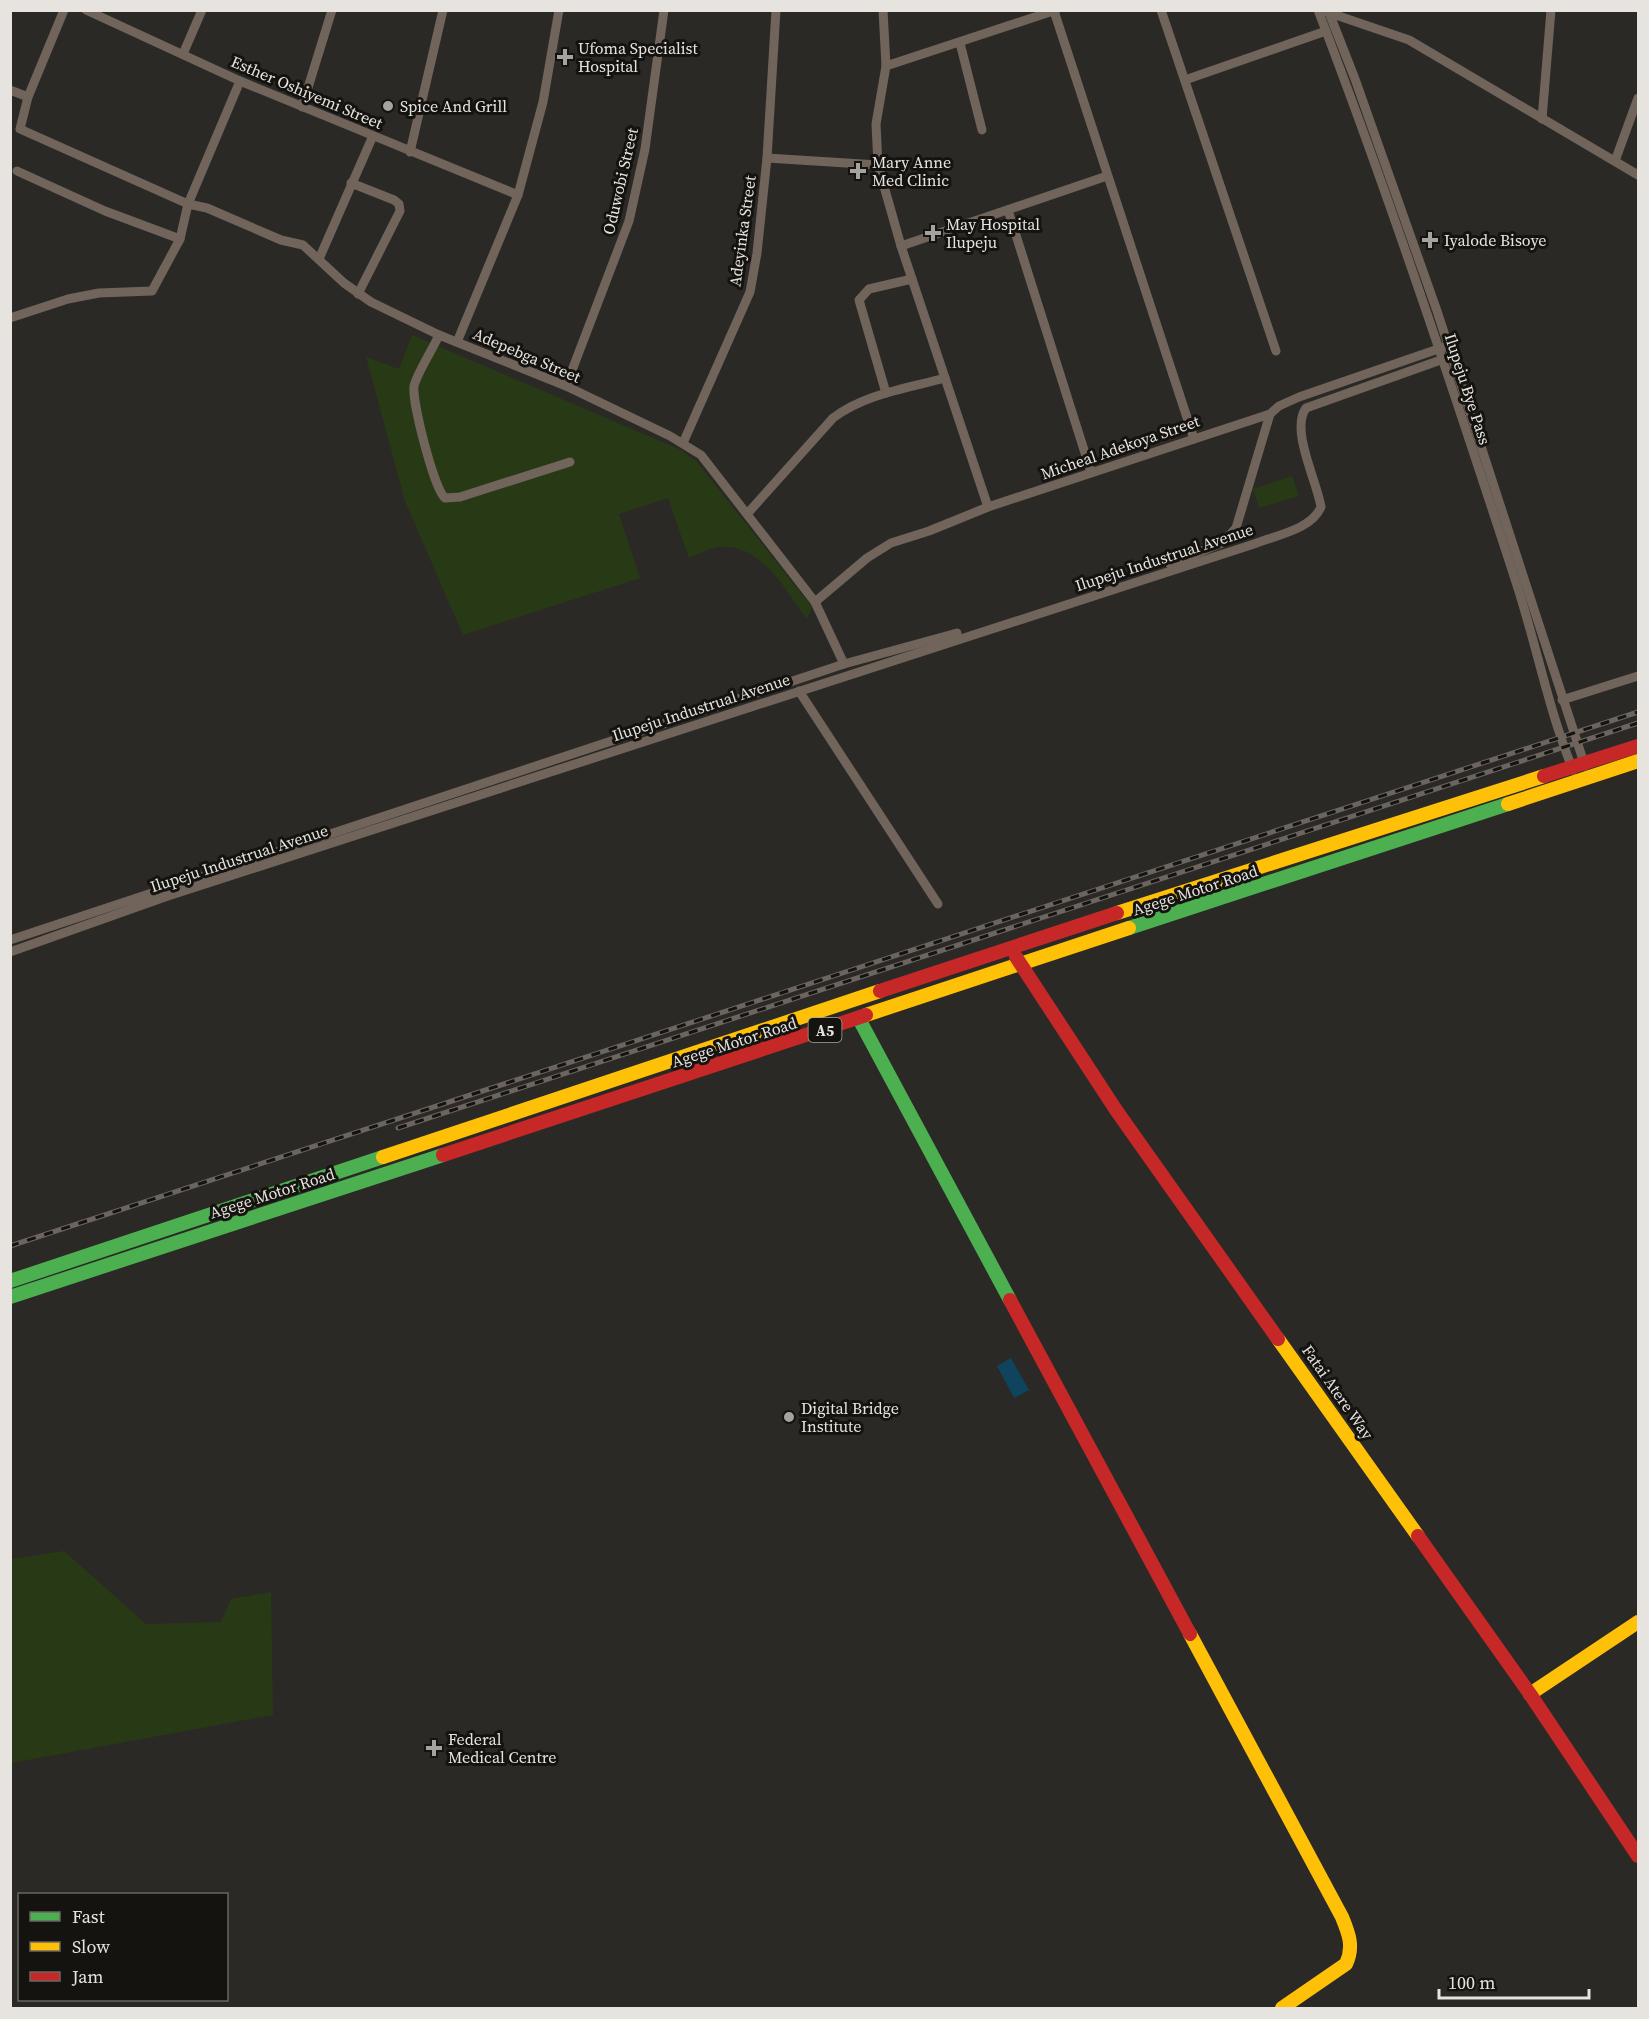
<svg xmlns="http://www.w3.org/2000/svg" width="1649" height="2019" viewBox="0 0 1649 2019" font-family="'Source Serif 4',serif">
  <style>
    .green { fill: #283a15 }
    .water { fill: #0e445d }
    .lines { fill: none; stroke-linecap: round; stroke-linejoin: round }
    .street { stroke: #71645a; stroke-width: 9 }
    .fast { stroke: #4caf50; stroke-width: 14 }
    .slow { stroke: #ffc107; stroke-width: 14 }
    .jam { stroke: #c62828; stroke-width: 14 }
    .rail-casing { stroke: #6c655f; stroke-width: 5 }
    .rail { stroke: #14130f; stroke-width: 3; stroke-dasharray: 9; stroke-linecap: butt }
    .poi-dot { fill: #a5a39f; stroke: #14130f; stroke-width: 2 }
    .labels { text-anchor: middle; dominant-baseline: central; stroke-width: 6; stroke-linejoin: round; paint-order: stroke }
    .shield { fill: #14130f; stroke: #a8a5a1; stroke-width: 1.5 }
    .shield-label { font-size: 15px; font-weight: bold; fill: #e7e4e0 }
    .poi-label { font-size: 16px; fill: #e7e4e0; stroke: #14130f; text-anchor: start }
    .street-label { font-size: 16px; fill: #e7e4e0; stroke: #14130f }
  </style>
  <rect width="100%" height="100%" fill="#2b2926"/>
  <g class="green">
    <path d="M 412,335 L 681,450 L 697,462 L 812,607 L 807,619 C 786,591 761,543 720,547 C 710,548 698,554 689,558 L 668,498 L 619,514 L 640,578 L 463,635 L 405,501 L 366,357 L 399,369 Z"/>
    <polygon points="1292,476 1299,496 1259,508 1253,489"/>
    <polygon points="64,1551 146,1624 221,1622 231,1599 271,1592 273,1715 11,1763 11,1559"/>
  </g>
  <polygon class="water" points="1011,1358 1029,1390 1014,1398 997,1366"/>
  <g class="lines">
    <g class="street">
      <polyline points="64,10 28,97 20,129 188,204 240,81"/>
      <polyline points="86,10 240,81 518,195"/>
      <polyline points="883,10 886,66 876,124 878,165 901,246 988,507"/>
      <polyline points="1161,10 1276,351"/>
      <path d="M 1318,10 C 1390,198 1453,389 1515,579 C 1536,642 1548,709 1573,770"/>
      <polyline points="1328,10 1355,79 1437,311 1585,766"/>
      <polyline points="1054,11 1194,439"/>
      <polyline points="1327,12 1409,40 1638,175"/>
      <polyline points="960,43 982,130"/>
      <polyline points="183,54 202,10"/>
      <polyline points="886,66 1056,10"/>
      <polyline points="1185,80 1326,31"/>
      <polyline points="10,90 28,97"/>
      <polyline points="302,107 332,10"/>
      <polyline points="1542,119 1551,10"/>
      <polyline points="410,152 443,10"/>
      <polyline points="767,158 878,165"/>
      <polyline points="1615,161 1638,98"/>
      <polyline points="17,171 105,211 180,239"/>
      <polyline points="351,183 394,200 399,204 400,211 358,294"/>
      <polyline points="1008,210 1091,472"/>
      <polyline points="901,246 1107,176"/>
      <polyline points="319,259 372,138"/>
      <polyline points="10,318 68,299 99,293 152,291 180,239 188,204 207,208 281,240 303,245 344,283 371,302 439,335 566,386 670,436 701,455 815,602 844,664"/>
      <path d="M 439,335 C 433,349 417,373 414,386 C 412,402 434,489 445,498 L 460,497 L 570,462"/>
      <polyline points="457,342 518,195 543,102 559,10"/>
      <polyline points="566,386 629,221 645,149 664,10"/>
      <polyline points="886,393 859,300 869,289 912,279"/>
      <polyline points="683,443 750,292 757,253 767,158 776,10"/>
      <path d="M 748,513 L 833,418 C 864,394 908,388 945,378"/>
      <polyline points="1170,564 1222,543 1236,528 1270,414"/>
      <polyline points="815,602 867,558 891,543 929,531 988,507 1270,414 1279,406 1299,397 1444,347"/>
      <polyline points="799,691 938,904"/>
      <polyline points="1562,700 1638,676"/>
      <polyline points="10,940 844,664 957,633"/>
      <path d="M 10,952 L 165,897 L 1254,544 C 1276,535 1311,530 1321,507 C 1317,481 1290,430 1306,408 L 1452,356"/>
    </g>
    <g class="fast">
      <polyline points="1129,928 1508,804"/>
      <polyline points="859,1019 1010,1300"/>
      <polyline points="10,1281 383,1157"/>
      <polyline points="10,1297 443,1155"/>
    </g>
    <g class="slow">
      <polyline points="1508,804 1638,761"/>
      <polyline points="1117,913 1544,776"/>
      <polyline points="866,1015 1129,928"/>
      <polyline points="383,1157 880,991"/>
      <polyline points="1278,1339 1418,1536"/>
      <path d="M 1190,1634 L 1342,1917 C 1349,1934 1354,1947 1346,1964 L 1282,2008"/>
      <polyline points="1530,1694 1638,1622"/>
    </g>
    <g class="jam">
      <polyline points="1544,776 1638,746"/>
      <polyline points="1016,957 1116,1110 1278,1339"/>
      <polyline points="880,991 1117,913"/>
      <polyline points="443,1155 866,1015"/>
      <polyline points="1010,1300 1190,1634"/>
      <polyline points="1418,1536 1530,1694 1638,1856"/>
    </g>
    <defs>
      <g id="rail">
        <polyline points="398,1128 1638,723"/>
        <polyline points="10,1246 1638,712"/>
      </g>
    </defs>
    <use href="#rail" class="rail-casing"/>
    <use href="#rail" class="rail"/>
  </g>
  <g class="poi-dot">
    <path d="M562 48h6v6h6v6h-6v6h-6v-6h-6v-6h6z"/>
    <circle cx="388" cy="106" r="6"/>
    <path d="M855 162h6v6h6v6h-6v6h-6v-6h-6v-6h6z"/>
    <path d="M930 224h6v6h6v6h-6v6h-6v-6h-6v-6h6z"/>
    <path d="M1427 231h6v6h6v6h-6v6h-6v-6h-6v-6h6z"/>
    <circle cx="789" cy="1417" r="6"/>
    <path d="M431 1739h6v6h6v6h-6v6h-6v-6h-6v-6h6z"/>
  </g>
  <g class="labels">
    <rect class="shield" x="808.5" y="1018" width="33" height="24" rx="4.5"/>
    <g class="shield-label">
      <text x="825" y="1030">A5</text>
    </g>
    <g class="poi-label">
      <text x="578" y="48">Ufoma Specialist<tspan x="578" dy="18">Hospital</tspan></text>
      <text x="400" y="106">Spice And Grill</text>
      <text x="872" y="162">Mary Anne<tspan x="872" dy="18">Med Clinic</tspan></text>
      <text x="946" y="224">May Hospital<tspan x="946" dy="18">Ilupeju</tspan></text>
      <text x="1444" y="240">Iyalode Bisoye</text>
      <text x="801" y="1408">Digital Bridge<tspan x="801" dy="18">Institute</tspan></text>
      <text x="448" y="1739">Federal<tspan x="448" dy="18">Medical Centre</tspan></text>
    </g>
    <g class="street-label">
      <text transform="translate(307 92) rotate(23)">Esther Oshiyemi Street</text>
      <text transform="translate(620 181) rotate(-77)">Oduwobi Street</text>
      <text transform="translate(742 231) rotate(-82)">Adeyinka Street</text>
      <text transform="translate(527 355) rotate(23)">Adepebga Street</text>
      <text transform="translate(1468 389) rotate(72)">Ilupeju Bye Pass</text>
      <text transform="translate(1120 447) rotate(-19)">Micheal Adekoya Street</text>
      <text transform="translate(1164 557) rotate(-18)">Ilupeju Industrual Avenue</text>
      <text transform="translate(701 707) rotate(-18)">Ilupeju Industrual Avenue</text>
      <text transform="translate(239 858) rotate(-18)">Ilupeju Industrual Avenue</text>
      <text transform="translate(1195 890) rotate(-18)">Agege Motor Road</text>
      <text transform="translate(734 1042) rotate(-18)">Agege Motor Road</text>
      <text transform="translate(272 1193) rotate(-18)">Agege Motor Road</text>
      <text transform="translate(1338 1392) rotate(55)">Fatai Atere Way</text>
    </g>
  </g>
  <rect width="1649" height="2019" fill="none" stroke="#e7e4e0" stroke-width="24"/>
  <rect x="18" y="1893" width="210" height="108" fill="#14130f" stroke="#686763" stroke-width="1.5"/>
  <rect x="30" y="1912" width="30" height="9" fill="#4caf50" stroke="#686763" stroke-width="1.5"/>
  <text x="72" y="1923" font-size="18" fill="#e7e4e0">Fast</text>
  <rect x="30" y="1942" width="30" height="9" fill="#ffc107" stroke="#686763" stroke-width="1.5"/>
  <text x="72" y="1953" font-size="18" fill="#e7e4e0">Slow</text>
  <rect x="30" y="1972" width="30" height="9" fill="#c62828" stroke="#686763" stroke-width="1.5"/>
  <text x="72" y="1983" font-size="18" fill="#e7e4e0">Jam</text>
  <path d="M1439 1989v9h150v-9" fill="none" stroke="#e7e4e0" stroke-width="3"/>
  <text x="1448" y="1989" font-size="18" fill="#e7e4e0" stroke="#14130f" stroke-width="4.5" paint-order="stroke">100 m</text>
</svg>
